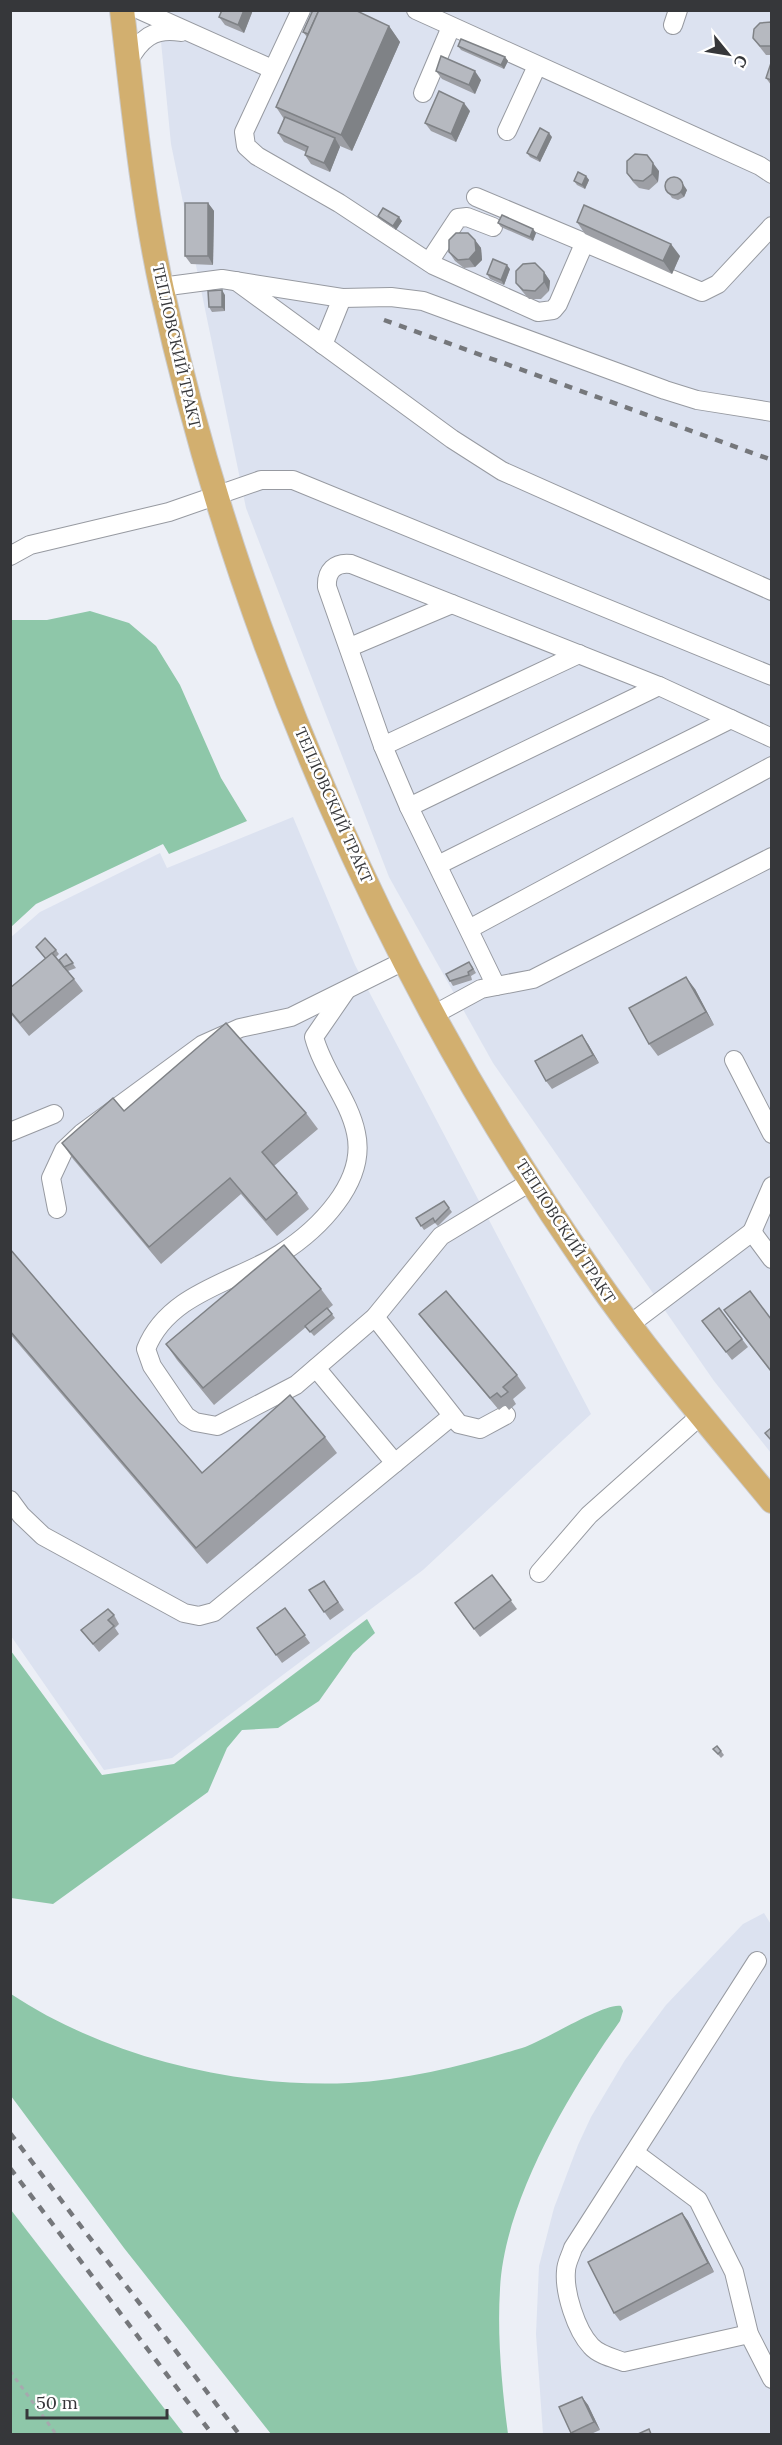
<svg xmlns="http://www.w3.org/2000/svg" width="782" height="2445" viewBox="0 0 782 2445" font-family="Lora,serif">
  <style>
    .built { fill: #dce2f0 }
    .forest { fill: #8ec7a9 }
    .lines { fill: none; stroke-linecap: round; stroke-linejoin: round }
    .minor-casing { stroke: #979aa1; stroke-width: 20 }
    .major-casing { stroke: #cbcbcc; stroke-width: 26 }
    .path { stroke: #a6a9ae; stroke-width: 3; stroke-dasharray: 4.5 4.5; stroke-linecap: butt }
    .minor { stroke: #fff; stroke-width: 18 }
    .major { stroke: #d2af6f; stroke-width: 24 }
    .rail { stroke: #75777b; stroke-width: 4.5; stroke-dasharray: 8 8; stroke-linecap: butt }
    .wall { fill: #9d9fa5 }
    .shaded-wall { fill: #7f8286 }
    .building { fill: #b6b9c0; stroke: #7f8286; stroke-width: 1.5 }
    .labels { text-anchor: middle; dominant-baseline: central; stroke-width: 5; stroke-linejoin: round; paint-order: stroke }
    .street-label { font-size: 16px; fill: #36373a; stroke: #fff }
  </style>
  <rect width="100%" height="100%" fill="#eceff6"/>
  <g class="built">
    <polygon points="158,11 771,11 771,1453 714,1381 493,1063 389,877 246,508 171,144"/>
    <polygon points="293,817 355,965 591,1414 423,1570 172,1758 104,1770 11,1636 10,938 40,912 160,853 167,868"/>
    <polygon points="764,1913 772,1926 771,2434 543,2434 536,2334 539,2266 554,2208 578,2145 591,2117 625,2060 666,2005 743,1924"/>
  </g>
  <g class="forest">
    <polygon points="90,611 129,623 156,646 180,685 221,778 247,821 169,854 163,844 36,904 11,927 11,620 47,620"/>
    <polygon points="367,1619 375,1633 353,1653 319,1701 278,1728 242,1730 227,1748 208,1792 53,1904 11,1898 11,1651 102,1775 174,1764"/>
    <path d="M 11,1994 C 106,2057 235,2088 349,2083 C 408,2080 466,2065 522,2048 C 544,2041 605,2002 621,2006 L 623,2011 L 620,2021 C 570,2091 504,2201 500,2289 C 497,2337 502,2387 508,2434 L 271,2434 L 124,2248 L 11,2096 Z"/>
    <polygon points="10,2210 11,2210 184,2434 11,2434"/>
  </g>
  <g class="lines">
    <defs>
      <g id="minor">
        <polyline points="140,10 272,69"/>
        <polyline points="301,10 244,132 246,146 257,156 339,203 433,265 538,312 553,310 558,304 584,244"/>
        <polyline points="416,10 760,166 772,174"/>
        <polyline points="673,25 678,10"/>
        <path d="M 128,62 C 140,39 154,27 181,32"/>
        <polyline points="423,93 451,27"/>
        <polyline points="507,131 537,66"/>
        <polyline points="476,197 702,292 718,284 772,226"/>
        <polyline points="429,262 458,218 467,217 493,227"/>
        <polyline points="236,281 452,439 502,471 772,591"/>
        <polyline points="161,287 222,279 342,298 391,297 423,301 665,390 697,400 772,412"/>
        <polyline points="323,345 342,298"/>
        <polyline points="10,556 30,545 169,512 261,480 293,480 772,676"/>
        <polyline points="350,647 452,604"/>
        <polyline points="383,746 579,654"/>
        <polyline points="409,807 659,686"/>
        <polyline points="438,865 731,719"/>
        <polyline points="469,929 772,766"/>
        <path d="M 496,986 L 409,807 L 383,746 L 327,587 C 326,571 335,562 351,564 L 659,686 L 772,738"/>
        <path d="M 345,992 L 314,1037 C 323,1071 349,1099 356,1133 C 367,1182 318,1230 280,1254 C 235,1282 168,1293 146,1349 L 152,1366 L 186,1416 L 195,1422 L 217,1426 L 296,1385 L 375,1317 L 441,1236 L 532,1181"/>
        <polyline points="435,1014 481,989 533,979 772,857"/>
        <polyline points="734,1060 772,1134"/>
        <polyline points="10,1132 54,1114"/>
        <polyline points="57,1209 51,1178 64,1150 82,1133 202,1045 240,1028 291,1017 406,960"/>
        <polyline points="752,1232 772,1186"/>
        <polyline points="375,1317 459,1424 480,1429 506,1415"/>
        <polyline points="629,1325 752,1232 772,1259"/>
        <polyline points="316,1368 395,1463"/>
        <polyline points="10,1500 21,1515 43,1536 184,1613 199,1616 214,1612 452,1416"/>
        <polyline points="539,1573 589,1515 700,1416"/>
        <polyline points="635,2153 698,2200 734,2272 749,2334 772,2379"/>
        <path d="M 749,2334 L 624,2362 C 613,2358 599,2355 591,2346 C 576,2330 564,2292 566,2271 C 566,2263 571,2255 573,2248 L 757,1961"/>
      </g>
      <path id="major" d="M 122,10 C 133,104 142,198 162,290 C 239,637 388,981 592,1273 C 647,1353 710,1426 772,1501"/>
    </defs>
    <use href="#minor" class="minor-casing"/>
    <use href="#major" class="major-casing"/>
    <polyline class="path" points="10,2371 56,2434"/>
    <use href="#minor" class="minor"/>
    <use href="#major" class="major"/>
    <g class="rail">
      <polyline points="384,320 772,460"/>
      <polyline points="10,2133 239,2434"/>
      <polyline points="10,2168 212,2434"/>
    </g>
  </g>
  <g class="wall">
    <polygon points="253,10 244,33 225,25 219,17"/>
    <polygon points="771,23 771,55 766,55 753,38"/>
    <polygon points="389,26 400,42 352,151 340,146 330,172 311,164 305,155 306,152 284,142 278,133 284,119 276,107 307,37 303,32"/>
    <polygon points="458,46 505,57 508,61 504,69 461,50"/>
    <polygon points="771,63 771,85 766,78"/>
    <polygon points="436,71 481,80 475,94 442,79"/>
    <polygon points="470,111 456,142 431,131 425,123"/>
    <polygon points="552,137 540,162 530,157 527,153"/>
    <polygon points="659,171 658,182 649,190 639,188 633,182 627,173"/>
    <polygon points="586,176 589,180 585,189 577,185 574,181"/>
    <polygon points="665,187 687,190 684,197 678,200 672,198"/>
    <polygon points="208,203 214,211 213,265 191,264 185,256"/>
    <polygon points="378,216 402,221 396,230 381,220"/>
    <polygon points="577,222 680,256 672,274 585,234"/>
    <polygon points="498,223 533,229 536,233 533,241 501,227"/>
    <polygon points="475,240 481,248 482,260 475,267 464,268 455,261 449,252"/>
    <polygon points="510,269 504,285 490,279 487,274"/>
    <polygon points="544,272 550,281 549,291 541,299 529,299 522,291 516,283"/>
    <polygon points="225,295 225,311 212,312 209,307"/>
    <polygon points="36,947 56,950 59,954 56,957 61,963 66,954 76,968 68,971 83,991 29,1036 10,1013 10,988 46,959"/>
    <polygon points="472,966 476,973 471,976 472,980 453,986 450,981"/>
    <polygon points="695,989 714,1025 658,1056 649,1044"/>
    <polygon points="588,1044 599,1063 552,1089 546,1081"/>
    <polygon points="124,1111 306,1113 318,1129 274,1166 297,1193 309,1209 277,1236 241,1194 161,1264 73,1159 62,1143"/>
    <polygon points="444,1201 452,1212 438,1226 435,1223 424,1230 416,1218"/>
    <polygon points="10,1249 202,1473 325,1437 337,1453 207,1564 10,1334"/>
    <polygon points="321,1289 333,1305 328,1309 335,1318 314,1336 306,1327 214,1405 177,1360 166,1344"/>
    <polygon points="724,1310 771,1319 771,1372 733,1323"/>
    <polygon points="419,1314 517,1375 526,1388 513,1399 516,1404 509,1410 505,1405 499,1410 428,1326"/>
    <polygon points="702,1321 742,1339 748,1347 732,1360"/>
    <polygon points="492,1575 517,1609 480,1637 461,1612"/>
    <polygon points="324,1581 344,1610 330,1620 309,1590"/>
    <polygon points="285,1608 310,1643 282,1663 257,1628"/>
    <polygon points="114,1615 119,1624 115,1628 119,1634 99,1652 81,1630"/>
    <polygon points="713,1749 721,1751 724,1755 721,1758"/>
    <polygon points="682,2213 688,2221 714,2272 620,2321 614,2313"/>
    <polygon points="582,2397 588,2405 600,2430 591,2434 572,2434 571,2433"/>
  </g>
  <g class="shaded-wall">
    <polygon points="244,10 253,10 244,33 238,25"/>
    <polygon points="389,26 400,42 352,151 341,135"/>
    <polygon points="505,57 508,61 504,69 501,65"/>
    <polygon points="475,71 481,80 475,94 469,85"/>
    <polygon points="464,103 470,111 456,142 451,134"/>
    <polygon points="549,133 552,137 540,162 537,158"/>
    <polygon points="335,138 340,147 330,172 324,163"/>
    <polygon points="653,163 659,171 658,182 652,174"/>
    <polygon points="586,176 589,180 585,189 582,185"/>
    <polygon points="679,178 687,190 684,197 681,193"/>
    <polygon points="208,203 214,211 213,265 208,256"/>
    <polygon points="399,217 402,221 396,230 393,226"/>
    <polygon points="533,229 536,233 533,241 530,237"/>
    <polygon points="475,240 481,248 482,260 475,267 469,259"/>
    <polygon points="671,244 680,256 672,274 663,261"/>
    <polygon points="507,265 510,269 504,285 501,280"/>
    <polygon points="544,272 550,281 549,291 544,282"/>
    <polygon points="222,290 225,295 225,311 222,307"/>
    <polygon points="686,977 695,989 714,1025 706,1012"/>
    <polygon points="582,1035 588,1044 599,1063 593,1055"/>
    <polygon points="682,2213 688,2221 714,2272 708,2263"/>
    <polygon points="582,2397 588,2405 600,2430 594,2422"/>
  </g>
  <g class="building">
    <polygon points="222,10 244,10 238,25 219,17"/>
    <polygon points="313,10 319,10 308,34 303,32"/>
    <polygon points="319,10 355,10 389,26 341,135 276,107"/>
    <polygon points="771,22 771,46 760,46 753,38 754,29 760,23"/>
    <polygon points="461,39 505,57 501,65 458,46"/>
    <polygon points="441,56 475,71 469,85 436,71"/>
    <polygon points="771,63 771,80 766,78"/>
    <polygon points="439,91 464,103 451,134 425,123"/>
    <polygon points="285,117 335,138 324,163 305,155 308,147 278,133"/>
    <polygon points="540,128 549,133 537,158 527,153"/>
    <polygon points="635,154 647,155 653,163 652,174 643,181 633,180 627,173 627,161"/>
    <polygon points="578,172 586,176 582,185 574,181"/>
    <circle cx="674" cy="186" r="9"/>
    <rect x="185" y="203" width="23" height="53"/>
    <polygon points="584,205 671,244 663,261 577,222"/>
    <polygon points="383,208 399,217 393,226 378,216"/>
    <polygon points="502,215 533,229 530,237 498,223"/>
    <polygon points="456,233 468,233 475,240 476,251 469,259 458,260 449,252 449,240"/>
    <polygon points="493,259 507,265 501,280 487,274"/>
    <polygon points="535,263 544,272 544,282 535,291 523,290 516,283 516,271 523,264"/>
    <polygon points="222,290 222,307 209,307 208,291"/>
    <polygon points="45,938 56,950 46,959 36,947"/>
    <polygon points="52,953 74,979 20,1023 10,1011 10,988"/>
    <polygon points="66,954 73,963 64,967 59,960"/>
    <polygon points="469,962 473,969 468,972 469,975 450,981 446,974"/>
    <polygon points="686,977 706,1012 649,1044 629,1008"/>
    <polygon points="226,1023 306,1113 262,1152 297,1193 266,1220 230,1178 149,1247 62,1143 113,1098 124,1111"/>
    <polygon points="582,1035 593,1055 546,1081 535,1061"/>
    <polygon points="444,1201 449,1208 435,1222 433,1218 421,1226 416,1218"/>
    <polygon points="284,1245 321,1289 203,1388 166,1344"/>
    <polygon points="10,1249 202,1473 290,1395 325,1437 196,1548 10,1331"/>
    <polygon points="446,1291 517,1375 503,1387 508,1392 501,1397 497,1393 490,1398 419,1314"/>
    <polygon points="750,1291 771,1319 771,1371 724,1310"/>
    <polygon points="327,1308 332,1314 310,1332 305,1326"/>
    <polygon points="719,1308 742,1339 726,1352 702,1321"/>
    <polygon points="771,1428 771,1440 765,1433"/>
    <polygon points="492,1575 511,1600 474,1629 455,1603"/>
    <polygon points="324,1581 338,1602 324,1612 309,1590"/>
    <polygon points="285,1608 305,1635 276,1655 257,1628"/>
    <polygon points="108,1609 114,1615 108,1620 114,1626 93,1644 81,1630"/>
    <polygon points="717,1746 721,1751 718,1754 713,1749"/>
    <polygon points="682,2213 708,2263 614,2313 588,2262"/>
    <polygon points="582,2397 594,2422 571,2433 559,2407"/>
    <polygon points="649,2429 651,2434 638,2434"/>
  </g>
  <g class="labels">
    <g class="street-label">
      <text transform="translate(177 346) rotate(77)">ТЕПЛОВСКИЙ ТРАКТ</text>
      <text transform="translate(334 805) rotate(66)">ТЕПЛОВСКИЙ ТРАКТ</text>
      <text transform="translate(566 1231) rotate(57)">ТЕПЛОВСКИЙ ТРАКТ</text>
    </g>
  </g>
  <rect width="782" height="2445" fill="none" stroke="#36373a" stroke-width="24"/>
  <g transform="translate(728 54) rotate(120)" stroke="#ffffff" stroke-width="4.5" paint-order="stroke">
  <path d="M0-4.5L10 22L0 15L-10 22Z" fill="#36373a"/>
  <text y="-9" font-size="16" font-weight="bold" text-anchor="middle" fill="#36373a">С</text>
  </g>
  <path d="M27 2409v9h140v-9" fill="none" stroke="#36373a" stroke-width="3"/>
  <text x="36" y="2409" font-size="18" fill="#36373a" stroke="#ffffff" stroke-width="4.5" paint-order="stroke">50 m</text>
</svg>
